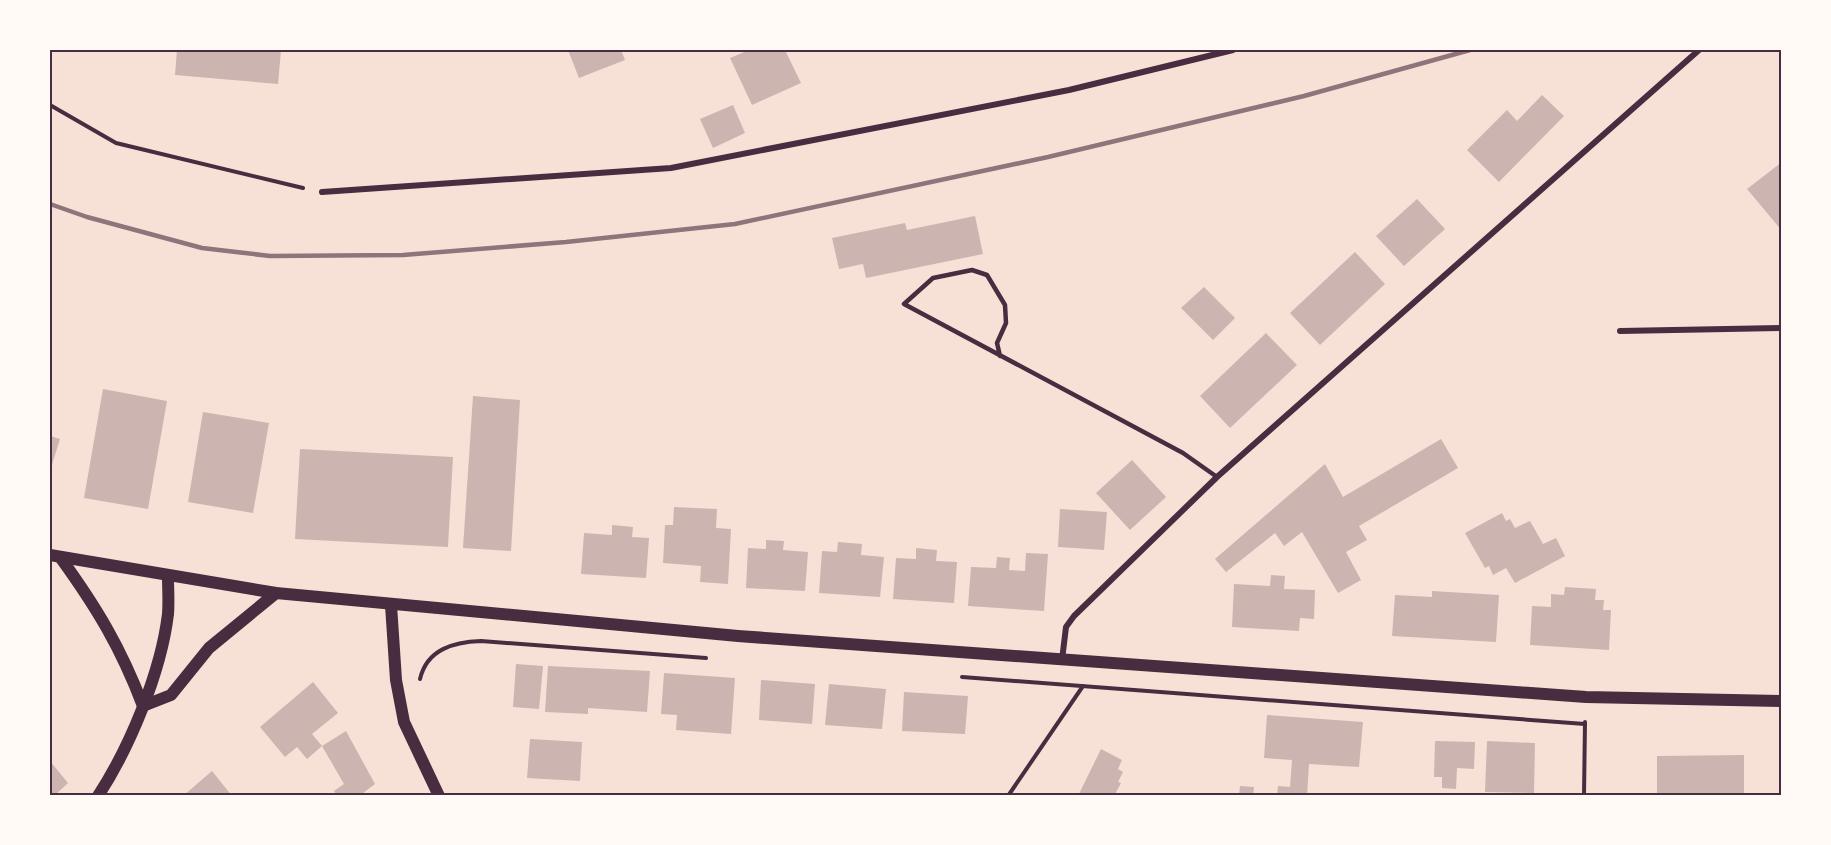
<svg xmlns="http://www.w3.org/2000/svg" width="1831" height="845" viewBox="0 0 1831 845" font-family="Karla,sans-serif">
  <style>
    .building { fill: #ccb4b1 }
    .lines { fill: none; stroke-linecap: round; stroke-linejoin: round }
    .path { stroke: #4a2c40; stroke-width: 4 }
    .service { stroke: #4a2c40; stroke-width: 4.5 }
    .minor { stroke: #4a2c40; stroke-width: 6 }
    .secondary { stroke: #4a2c40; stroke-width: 12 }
    .rail { stroke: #8f747c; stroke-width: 4.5 }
    .neatline { fill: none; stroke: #4a2c40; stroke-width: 2 }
  </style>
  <rect width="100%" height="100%" fill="#f7e1d7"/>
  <g class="building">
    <polygon points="177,50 281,50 278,84 175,75"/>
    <polygon points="568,50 621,50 625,60 579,78"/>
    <polygon points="749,50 785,50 801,83 752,105 730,58"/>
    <polygon points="1542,95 1564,116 1499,182 1467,150 1507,110 1517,121"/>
    <polygon points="733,105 745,133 713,148 700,119"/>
    <polygon points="1782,162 1782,231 1747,189"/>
    <polygon points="1417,199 1445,229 1404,266 1376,236"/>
    <polygon points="975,216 983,254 866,278 863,264 839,269 832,238 905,223 907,230"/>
    <polygon points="1355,252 1385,284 1320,345 1290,313"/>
    <polygon points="1204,287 1235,318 1213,340 1181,308"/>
    <polygon points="1266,333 1297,365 1230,428 1200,396"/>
    <polygon points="103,389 167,401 148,509 84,498"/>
    <polygon points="473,396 520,400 511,551 463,548"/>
    <polygon points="203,412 269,423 253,513 188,502"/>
    <polygon points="50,436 60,439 50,471"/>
    <polygon points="1441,439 1458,468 1359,526 1367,540 1346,552 1361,580 1338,593 1302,532 1284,546 1275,533 1226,572 1215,559 1325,464 1343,497"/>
    <polygon points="300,449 453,457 448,547 295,539"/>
    <polygon points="1132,460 1166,497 1130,530 1096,493"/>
    <polygon points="674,507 717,509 716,528 731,529 728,584 700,582 701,566 663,563 665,525 673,525"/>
    <polygon points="1060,509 1107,512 1104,550 1058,547"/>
    <polygon points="1502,513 1506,521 1510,519 1515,528 1530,521 1543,544 1556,538 1565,556 1515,583 1506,568 1493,575 1489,566 1485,568 1465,533"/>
    <polygon points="612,525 633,527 632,537 649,538 646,578 581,574 584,533 612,535"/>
    <polygon points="766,540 784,541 783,550 808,552 805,591 746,588 748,548 766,549"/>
    <polygon points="838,542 862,544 861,555 884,557 880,597 819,593 822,551 837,552"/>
    <polygon points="916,548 937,550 936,561 957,562 954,603 893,599 896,558 916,559"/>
    <polygon points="1026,553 1048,554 1044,611 968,606 971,567 996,568 997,557 1010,558 1009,570 1025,571"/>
    <polygon points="1271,575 1285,576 1284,589 1315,590 1314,619 1300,618 1299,631 1232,627 1234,584 1270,586"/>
    <polygon points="1565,587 1596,589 1595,600 1604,600 1603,610 1611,610 1609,650 1530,645 1532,606 1551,607 1551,594 1564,595"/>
    <polygon points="1432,591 1499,595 1496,642 1392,636 1395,595 1432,597"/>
    <polygon points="516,664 543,666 539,709 513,707"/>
    <polygon points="548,666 650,671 647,712 588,708 588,714 545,712"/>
    <polygon points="664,673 735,678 731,734 676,730 677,715 661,714"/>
    <polygon points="761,680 815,684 812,724 759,720"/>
    <polygon points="313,682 338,713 312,734 322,746 307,759 297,747 285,757 260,727"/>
    <polygon points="829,684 886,689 882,729 825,725"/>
    <polygon points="904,692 968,696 965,734 902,731"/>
    <polygon points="1267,715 1363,722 1359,767 1309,764 1307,796 1277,796 1278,786 1290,787 1292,760 1264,758"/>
    <polygon points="346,731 375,784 359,796 337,796 334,791 344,784 322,746"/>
    <polygon points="530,739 582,742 580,781 527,778"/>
    <polygon points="1435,741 1475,742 1474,769 1457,768 1456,789 1442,788 1442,777 1434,777"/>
    <polygon points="1487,741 1535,743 1534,793 1485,792"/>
    <polygon points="1101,749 1122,760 1118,769 1123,772 1118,782 1121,783 1114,796 1078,796"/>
    <polygon points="1744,755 1744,796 1657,796 1657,756"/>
    <polygon points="50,761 68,783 54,796 50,796"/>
    <polygon points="212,771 232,796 183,796"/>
    <polygon points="1240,786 1254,787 1253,796 1239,796"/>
  </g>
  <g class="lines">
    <g class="path">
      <polyline points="50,105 116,143 303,188"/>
      <polyline points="962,677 1585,724"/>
      <path d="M 420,679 C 427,649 454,642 481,641 L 706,658"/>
      <polyline points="1008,796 1083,686"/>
      <polyline points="1584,796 1585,722"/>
    </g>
    <polyline class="service" points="1000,356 997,343 1006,323 1005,305 987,275 972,270 933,278 904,304 1183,453 1217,477"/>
    <g class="minor">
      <polyline points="322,192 671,168 1069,90 1233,50"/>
      <polyline points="1620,331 1782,328"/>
      <polyline points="1062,660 1066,627 1074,616 1217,477 1699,50"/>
    </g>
    <g class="secondary">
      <polyline points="50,555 276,593 738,636 1586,697 1782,701"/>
      <path d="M 60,557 C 97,608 121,648 143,706"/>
      <polyline points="391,605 396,680 404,722 439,796"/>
      <polyline points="143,706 171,695 209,648 276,593"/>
      <path d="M 98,796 C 130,747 161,672 168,614 C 169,602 168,589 168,577"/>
    </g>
    <polyline class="rail" points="50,204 87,217 202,248 270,256 403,255 566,242 735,224 1048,157 1304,96 1470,50"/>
  </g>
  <rect width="1831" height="845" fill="none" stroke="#fffaf5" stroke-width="102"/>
  <rect x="51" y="51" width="1729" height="743" class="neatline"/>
</svg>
